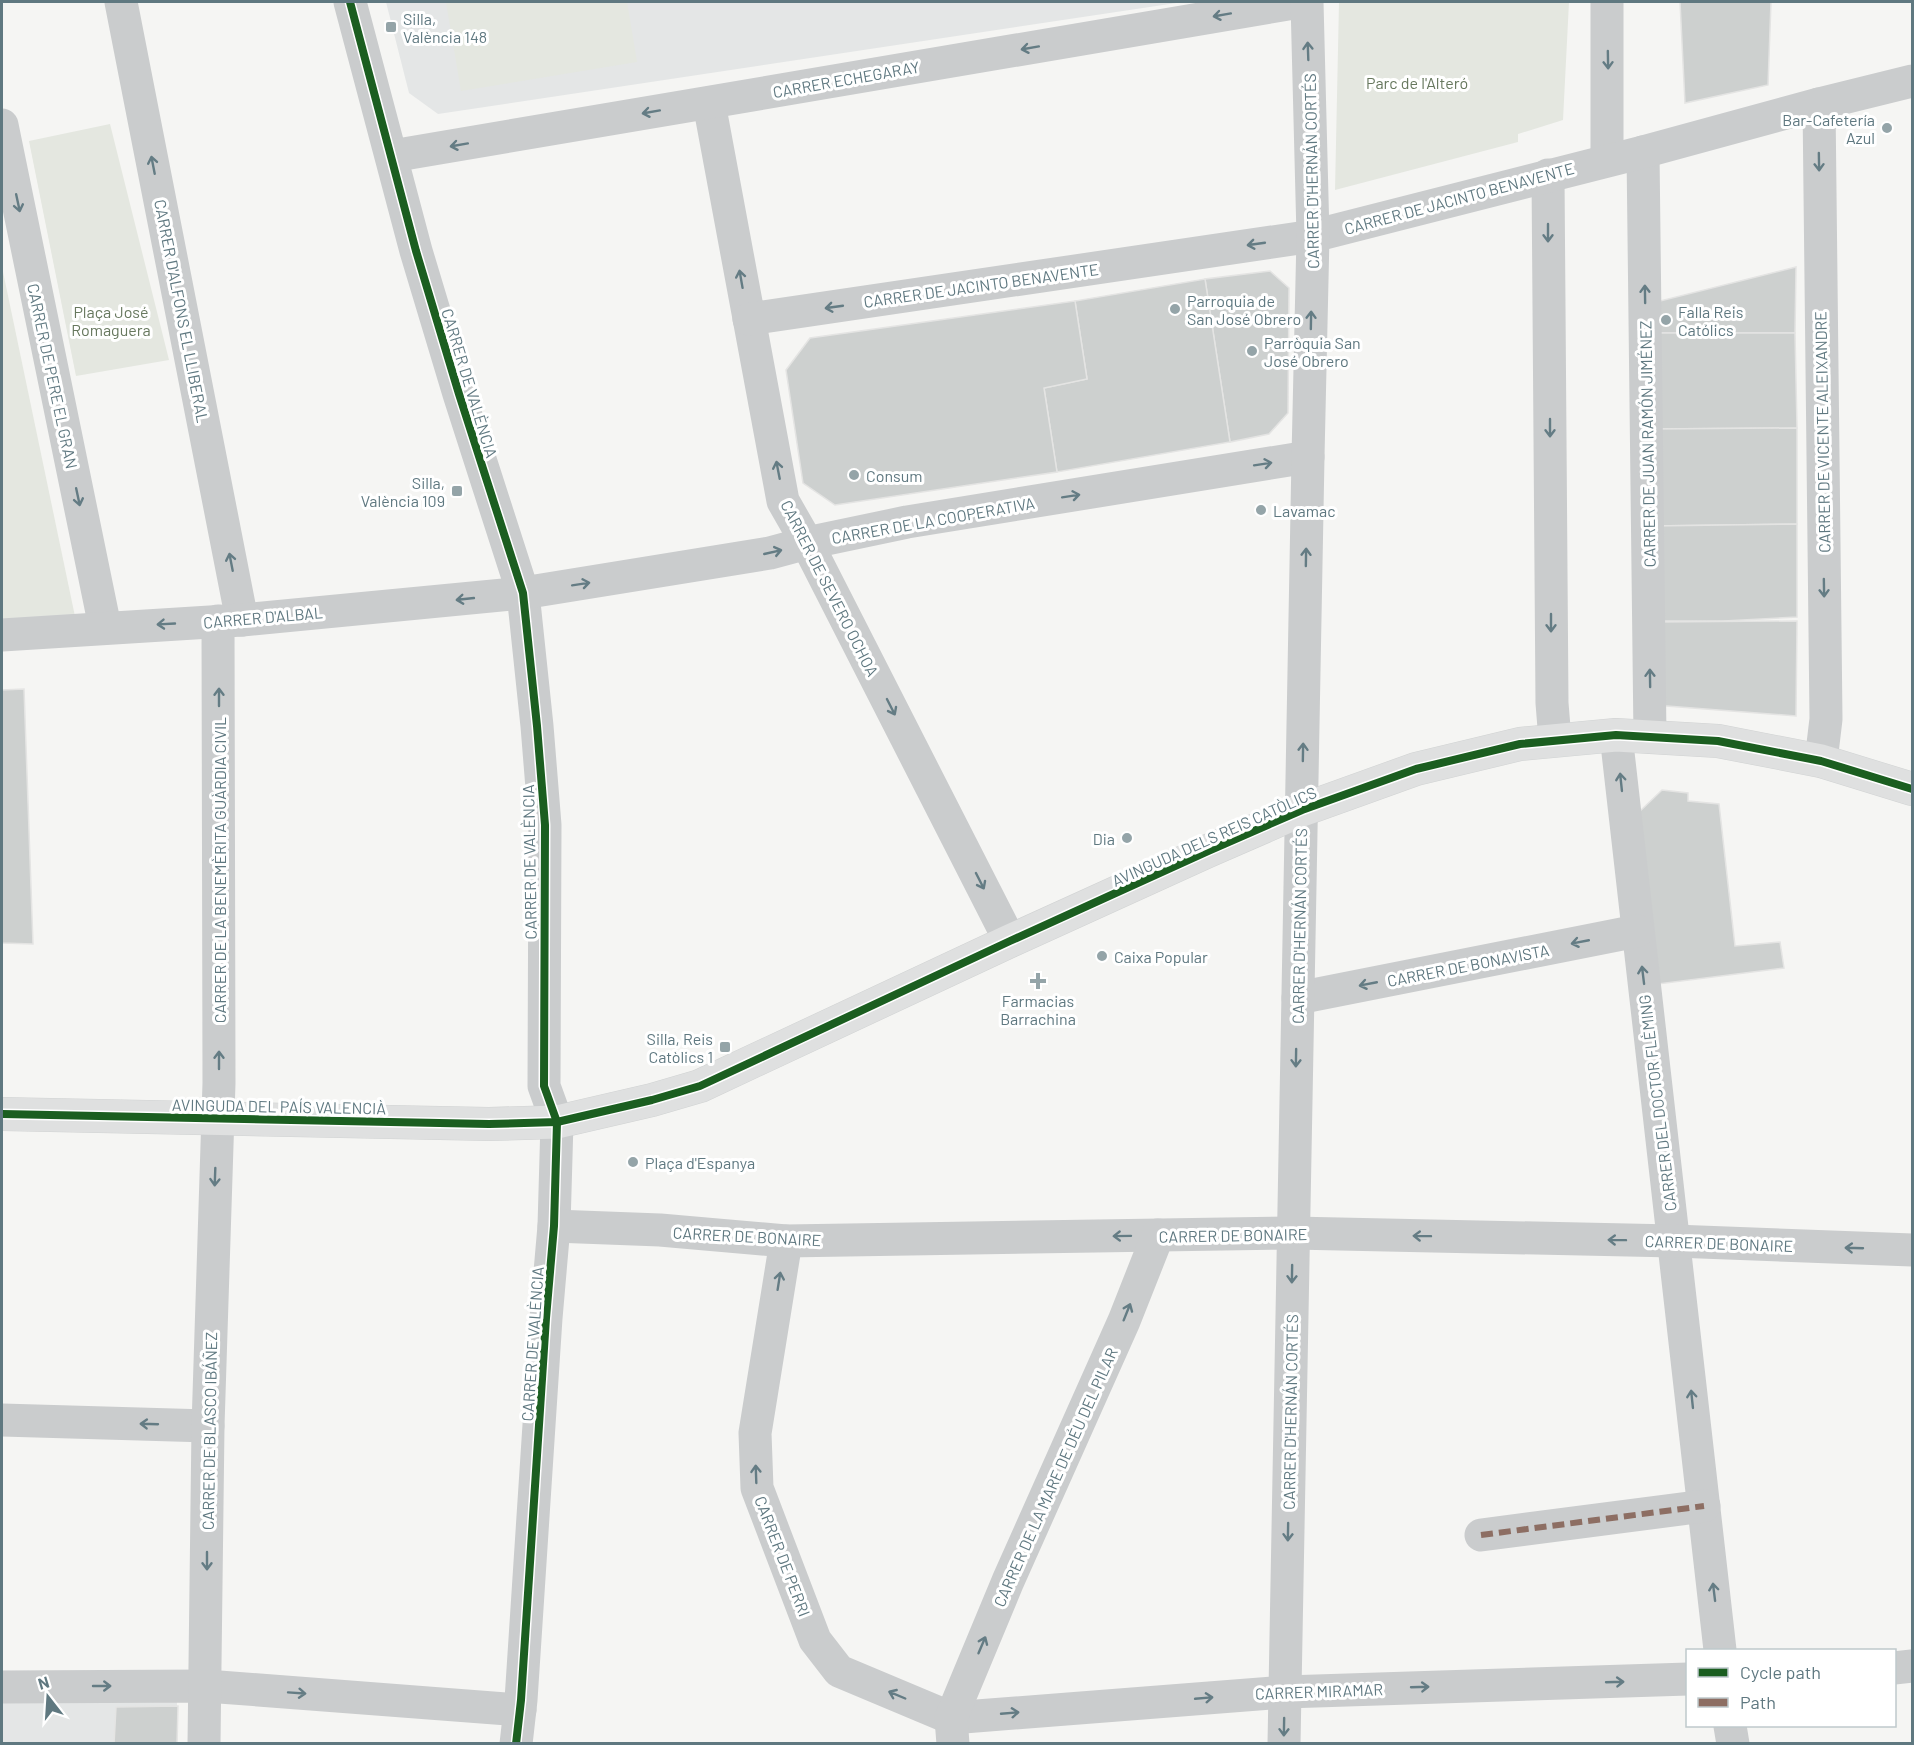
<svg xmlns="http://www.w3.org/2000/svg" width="1914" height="1745" viewBox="0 0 1914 1745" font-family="Barlow,sans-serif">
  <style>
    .built { fill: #e4e6e6 }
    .green { fill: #e4e7e0 }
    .building { fill: #cdd0cf; stroke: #e4e4e3; stroke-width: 1.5 }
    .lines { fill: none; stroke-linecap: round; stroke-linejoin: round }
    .secondary-casing { stroke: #d1d3d3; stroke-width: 34 }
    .street { stroke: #cacccd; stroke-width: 33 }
    .secondary { stroke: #dfe0e0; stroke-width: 33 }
    .quiet { stroke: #8d6e63; stroke-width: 6; stroke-dasharray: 12 6; stroke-linecap: butt }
    .cycleway-casing { stroke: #fff; stroke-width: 11 }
    .cycleway { stroke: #1b5e20; stroke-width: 8 }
    .oneway { stroke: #647c84 }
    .poi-dot { fill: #94a4a8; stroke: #fff; stroke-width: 2 }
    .labels { text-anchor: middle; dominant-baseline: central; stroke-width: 6; stroke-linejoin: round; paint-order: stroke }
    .poi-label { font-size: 16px; fill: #5f7880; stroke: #fff; text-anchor: start }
    .street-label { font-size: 16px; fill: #5f7880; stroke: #fff }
    .park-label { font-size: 16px; fill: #67785e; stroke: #fff }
  </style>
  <rect width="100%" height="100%" fill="#f5f5f3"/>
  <g class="built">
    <polygon points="386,2 1183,2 438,114 409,93"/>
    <polygon points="177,1698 177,1743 2,1743 2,1701"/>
  </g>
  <g class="green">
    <polygon points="446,2 627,2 637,62 461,91"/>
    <polygon points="1339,2 1569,2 1563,120 1518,134 1518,142 1335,190"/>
    <polygon points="110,124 169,360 76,376 29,141"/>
    <polygon points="2,267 77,626 2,631"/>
  </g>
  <g class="building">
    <polygon points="1680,2 1771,2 1768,85 1685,103"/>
    <polygon points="1796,267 1795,333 1649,333 1648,304"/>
    <polygon points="1270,271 1289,288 1288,413 1269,434 1230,442 1205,279"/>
    <polygon points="1205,279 1230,442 1057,472 1044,388 1087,379 1075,301"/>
    <polygon points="1075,301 1087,379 1044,388 1057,472 835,505 803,483 786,370 810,338"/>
    <polygon points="1649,333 1795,333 1797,428 1651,429"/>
    <polygon points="1797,428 1797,524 1651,526 1651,429"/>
    <polygon points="1797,524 1797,617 1724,621 1652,621 1651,526"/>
    <polygon points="1797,621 1796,716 1654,705 1653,622"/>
    <polygon points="24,689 33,944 2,943 2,690"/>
    <polygon points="1662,790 1688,793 1688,801 1719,804 1735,946 1780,942 1784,968 1658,984 1637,814"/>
    <polygon points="178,1706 177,1744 114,1744 116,1707"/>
  </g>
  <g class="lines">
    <defs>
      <polyline id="secondary" points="2,1114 489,1124 557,1122 652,1100 700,1086 1010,941 1208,851 1302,810 1416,769 1520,744 1616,735 1718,741 1821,761 1912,789"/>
    </defs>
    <use href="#secondary" class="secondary-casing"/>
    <g class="street">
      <polyline points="121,2 242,620"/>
      <polyline points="350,2 416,251 459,394 523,593 537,726 545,825 544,1086 557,1122 554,1226 546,1318 521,1700 516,1744"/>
      <polyline points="709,103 783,501 807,543 1010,941"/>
      <polyline points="1819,104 1826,719 1821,761"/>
      <polyline points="2,125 105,627"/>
      <polyline points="1643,152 1650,737"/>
      <polyline points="392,156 1300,2"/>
      <polyline points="1607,160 1607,2"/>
      <polyline points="1548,175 1552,703 1555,740"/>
      <polyline points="749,319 1313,236 1643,152 1819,104 1912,81"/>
      <polyline points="2,635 242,620 523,593 770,553 807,543 907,522 1308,457"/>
      <polyline points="1616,735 1720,1650"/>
      <polyline points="1298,998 1637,931"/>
      <polyline points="554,1226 660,1230 786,1241 1293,1233 1674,1241 1912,1250"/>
      <polyline points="786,1241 755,1433 757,1488 815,1640 839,1671 951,1718 1285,1692 1688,1679"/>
      <polyline points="2,1420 208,1426"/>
      <polyline points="1481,1535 1704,1506"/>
      <polyline points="1894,1668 1912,1666"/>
      <polyline points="2,1687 206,1686 520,1710"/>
      <polyline points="1730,1726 1733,1744"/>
      <polyline points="204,1744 208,1426 219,1083 218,621"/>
      <polyline points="953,1744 951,1718 1008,1581 1124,1321 1158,1235"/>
      <polyline points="1284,1744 1308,457 1313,236 1307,2"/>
    </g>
    <use href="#secondary" class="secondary"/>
    <polyline class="quiet" points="1481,1535 1704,1506"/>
    <defs>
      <g id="cycleway">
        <polyline points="350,2 416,251 459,394 523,593 537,726 545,825 544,1086 557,1122 554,1226 546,1318 521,1700 516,1744"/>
        <polyline points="2,1114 489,1124 557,1122 652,1100 700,1086 1010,941 1208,851 1302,810 1416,769 1520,744 1616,735 1718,741 1821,761 1912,789"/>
      </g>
    </defs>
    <use href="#cycleway" class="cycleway-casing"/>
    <use href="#cycleway" class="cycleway"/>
  </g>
  <defs><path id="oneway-shaft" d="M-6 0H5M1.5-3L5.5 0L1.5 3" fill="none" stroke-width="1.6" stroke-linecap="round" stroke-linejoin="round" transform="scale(1.5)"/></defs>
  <g class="oneway">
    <use href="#oneway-shaft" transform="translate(1222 15) rotate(170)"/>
    <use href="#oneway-shaft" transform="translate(1030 48) rotate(170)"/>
    <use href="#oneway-shaft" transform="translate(1308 51) rotate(-92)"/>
    <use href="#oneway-shaft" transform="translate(1608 60) rotate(89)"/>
    <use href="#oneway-shaft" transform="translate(651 112) rotate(170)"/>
    <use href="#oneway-shaft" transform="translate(459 145) rotate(170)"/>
    <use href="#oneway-shaft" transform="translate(1819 162) rotate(89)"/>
    <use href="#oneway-shaft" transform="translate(153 165) rotate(-101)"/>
    <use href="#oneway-shaft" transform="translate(18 203) rotate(78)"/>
    <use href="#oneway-shaft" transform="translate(1548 233) rotate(90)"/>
    <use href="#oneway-shaft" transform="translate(1256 244) rotate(172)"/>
    <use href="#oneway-shaft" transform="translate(741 279) rotate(-100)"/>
    <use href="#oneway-shaft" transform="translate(1645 294) rotate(-91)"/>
    <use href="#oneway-shaft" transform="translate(834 307) rotate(172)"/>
    <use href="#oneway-shaft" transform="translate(1311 320) rotate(-89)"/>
    <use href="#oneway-shaft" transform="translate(1550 428) rotate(90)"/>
    <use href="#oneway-shaft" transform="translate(1263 464) rotate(-9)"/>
    <use href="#oneway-shaft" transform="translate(778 470) rotate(-101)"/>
    <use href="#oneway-shaft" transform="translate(1071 496) rotate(-9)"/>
    <use href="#oneway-shaft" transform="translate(78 497) rotate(78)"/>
    <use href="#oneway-shaft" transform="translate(773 552) rotate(-13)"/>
    <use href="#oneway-shaft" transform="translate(1306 557) rotate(-89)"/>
    <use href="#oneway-shaft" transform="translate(231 562) rotate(-101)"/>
    <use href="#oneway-shaft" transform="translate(581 584) rotate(-9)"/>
    <use href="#oneway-shaft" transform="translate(1824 588) rotate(89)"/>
    <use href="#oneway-shaft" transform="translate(465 599) rotate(174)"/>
    <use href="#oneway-shaft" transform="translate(1551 623) rotate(90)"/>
    <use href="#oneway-shaft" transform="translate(166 624) rotate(177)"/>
    <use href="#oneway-shaft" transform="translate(1650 678) rotate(-91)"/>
    <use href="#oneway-shaft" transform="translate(219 697) rotate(-90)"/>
    <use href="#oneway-shaft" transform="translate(891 707) rotate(63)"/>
    <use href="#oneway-shaft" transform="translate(1303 752) rotate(-89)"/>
    <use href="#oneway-shaft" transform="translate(1621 782) rotate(-96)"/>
    <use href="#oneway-shaft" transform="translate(980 881) rotate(63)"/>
    <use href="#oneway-shaft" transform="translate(1580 942) rotate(169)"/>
    <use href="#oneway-shaft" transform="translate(1643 975) rotate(-97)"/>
    <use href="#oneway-shaft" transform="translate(1368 984) rotate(169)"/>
    <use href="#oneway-shaft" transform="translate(1296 1058) rotate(91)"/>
    <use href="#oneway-shaft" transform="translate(219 1060) rotate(-90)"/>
    <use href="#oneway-shaft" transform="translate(215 1177) rotate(92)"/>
    <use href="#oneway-shaft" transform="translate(1122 1236) rotate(179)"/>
    <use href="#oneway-shaft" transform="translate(1422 1236) rotate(-179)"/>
    <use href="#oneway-shaft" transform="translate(1617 1240) rotate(-179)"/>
    <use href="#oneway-shaft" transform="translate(1854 1248) rotate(-178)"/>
    <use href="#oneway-shaft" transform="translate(1292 1274) rotate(91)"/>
    <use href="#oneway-shaft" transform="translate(779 1281) rotate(-81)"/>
    <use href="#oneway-shaft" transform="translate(1127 1312) rotate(-68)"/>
    <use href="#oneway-shaft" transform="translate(1692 1399) rotate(-96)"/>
    <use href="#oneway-shaft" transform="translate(149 1424) rotate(-178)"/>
    <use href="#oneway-shaft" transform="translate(756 1474) rotate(-92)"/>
    <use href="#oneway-shaft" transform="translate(1288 1532) rotate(91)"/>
    <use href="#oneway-shaft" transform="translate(207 1561) rotate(90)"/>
    <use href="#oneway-shaft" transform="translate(1714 1592) rotate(-97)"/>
    <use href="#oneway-shaft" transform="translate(982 1645) rotate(-67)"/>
    <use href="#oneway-shaft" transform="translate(1615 1682) rotate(-2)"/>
    <use href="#oneway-shaft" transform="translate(102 1686)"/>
    <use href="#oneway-shaft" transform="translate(1420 1687) rotate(-2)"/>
    <use href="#oneway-shaft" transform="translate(297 1693) rotate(4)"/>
    <use href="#oneway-shaft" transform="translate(897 1695) rotate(-157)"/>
    <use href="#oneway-shaft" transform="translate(1204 1698) rotate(-5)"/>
    <use href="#oneway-shaft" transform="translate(1010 1713) rotate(-5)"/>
    <use href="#oneway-shaft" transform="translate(1284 1727) rotate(91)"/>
  </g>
  <g class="poi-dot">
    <rect x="385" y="21" width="12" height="12" rx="3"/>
    <circle cx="1887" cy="128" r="6"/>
    <circle cx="1175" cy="309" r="6"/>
    <circle cx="1666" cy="320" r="6"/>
    <circle cx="1252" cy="351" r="6"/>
    <circle cx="854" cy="475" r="6"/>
    <rect x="451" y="485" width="12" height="12" rx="3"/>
    <circle cx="1261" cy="510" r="6"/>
    <circle cx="1127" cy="838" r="6"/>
    <circle cx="1102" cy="956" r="6"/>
    <path d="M1035 972h6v6h6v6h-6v6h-6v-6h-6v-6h6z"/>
    <rect x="719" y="1041" width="12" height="12" rx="3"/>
    <circle cx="633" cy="1162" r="6"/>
  </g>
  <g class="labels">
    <g class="poi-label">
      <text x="403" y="18">Silla,<tspan x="403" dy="18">València 148</tspan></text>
      <text x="1875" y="119" text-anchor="end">Bar-Cafetería<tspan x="1875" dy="18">Azul</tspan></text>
      <text x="1187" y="300">Parroquia de<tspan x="1187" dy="18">San José Obrero</tspan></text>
      <text x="1678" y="311">Falla Reis<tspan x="1678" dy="18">Católics</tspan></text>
      <text x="1264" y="342">Parròquia San<tspan x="1264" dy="18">José Obrero</tspan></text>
      <text x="866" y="475">Consum</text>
      <text x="445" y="482" text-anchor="end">Silla,<tspan x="445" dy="18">València 109</tspan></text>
      <text x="1273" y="510">Lavamac</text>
      <text x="1115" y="838" text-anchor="end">Dia</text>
      <text x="1114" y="956">Caixa Popular</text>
      <text x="1038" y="1000" text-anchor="middle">Farmacias<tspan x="1038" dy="18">Barrachina</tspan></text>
      <text x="713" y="1038" text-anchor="end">Silla, Reis<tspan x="713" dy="18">Catòlics 1</tspan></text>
      <text x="645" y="1162">Plaça d'Espanya</text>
    </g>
    <g class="street-label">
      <text transform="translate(846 79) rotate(-10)">CARRER ECHEGARAY</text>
      <text transform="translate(1311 171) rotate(-91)">CARRER D'HERNÁN CORTÉS</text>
      <text transform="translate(1459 198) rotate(-15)">CARRER DE JACINTO BENAVENTE</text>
      <text transform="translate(981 285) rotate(-8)">CARRER DE JACINTO BENAVENTE</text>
      <text transform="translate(182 311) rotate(79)">CARRER D'ALFONS EL LLIBERAL</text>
      <text transform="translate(53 376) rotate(78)">CARRER DE PERE EL GRAN</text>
      <text transform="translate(470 383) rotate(73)">CARRER DE VALÈNCIA</text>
      <text transform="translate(1822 432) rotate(-91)">CARRER DE VICENTE ALEIXANDRE</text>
      <text transform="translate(1647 444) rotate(-91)">CARRER DE JUAN RAMÓN JIMÉNEZ</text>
      <text transform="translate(933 520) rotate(-10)">CARRER DE LA COOPERATIVA</text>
      <text transform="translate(830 588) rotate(63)">CARRER DE SEVERO OCHOA</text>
      <text transform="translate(263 617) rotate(-5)">CARRER D'ALBAL</text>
      <text transform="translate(1214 836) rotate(-24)">AVINGUDA DELS REIS CATÒLICS</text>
      <text transform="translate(529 862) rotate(-91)">CARRER DE VALÈNCIA</text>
      <text transform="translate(219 870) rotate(-90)">CARRER DE LA BENEMÈRITA GUÀRDIA CIVIL</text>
      <text transform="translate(1299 926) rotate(-89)">CARRER D'HERNÁN CORTÉS</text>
      <text transform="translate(1468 965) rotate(-11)">CARRER DE BONAVISTA</text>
      <text transform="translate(1657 1103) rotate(-97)">CARRER DEL DOCTOR FLÈMING</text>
      <text transform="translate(279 1106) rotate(1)">AVINGUDA DEL PAÍS VALENCIÀ</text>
      <text transform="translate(1233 1235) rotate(-1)">CARRER DE BONAIRE</text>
      <text transform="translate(747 1236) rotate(3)">CARRER DE BONAIRE</text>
      <text transform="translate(1719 1243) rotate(2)">CARRER DE BONAIRE</text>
      <text transform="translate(532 1344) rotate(-86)">CARRER DE VALÈNCIA</text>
      <text transform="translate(1290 1412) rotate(-89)">CARRER D'HERNÁN CORTÉS</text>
      <text transform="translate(209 1431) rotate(-89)">CARRER DE BLASCO IBÁÑEZ</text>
      <text transform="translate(1055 1477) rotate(-66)">CARRER DE LA MARE DE DÉU DEL PILAR</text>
      <text transform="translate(783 1556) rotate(69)">CARRER DE PERRI</text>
      <text transform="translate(1319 1691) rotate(-2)">CARRER MIRAMAR</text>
    </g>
    <g class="park-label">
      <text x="1417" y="82">Parc de l'Alteró</text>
      <text x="111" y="311">Plaça José<tspan x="111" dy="18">Romaguera</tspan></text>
    </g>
  </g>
  <rect width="1914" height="1745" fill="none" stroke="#5f7880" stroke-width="6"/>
  <rect x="1686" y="1649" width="210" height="78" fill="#ffffff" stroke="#bfc9cc" stroke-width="1.5"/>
  <rect x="1698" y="1668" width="30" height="9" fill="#1b5e20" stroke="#bfc9cc" stroke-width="1.5"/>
  <text x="1740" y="1679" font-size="18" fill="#5f7880">Cycle path</text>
  <rect x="1698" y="1698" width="30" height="9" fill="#8d6e63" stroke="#bfc9cc" stroke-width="1.5"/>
  <text x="1740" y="1709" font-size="18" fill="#5f7880">Path</text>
  <g transform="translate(48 1697) rotate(343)" stroke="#ffffff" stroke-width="4.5" paint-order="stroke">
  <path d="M0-4.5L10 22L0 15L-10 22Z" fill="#5f7880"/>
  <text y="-9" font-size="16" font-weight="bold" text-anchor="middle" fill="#5f7880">N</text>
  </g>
</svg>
